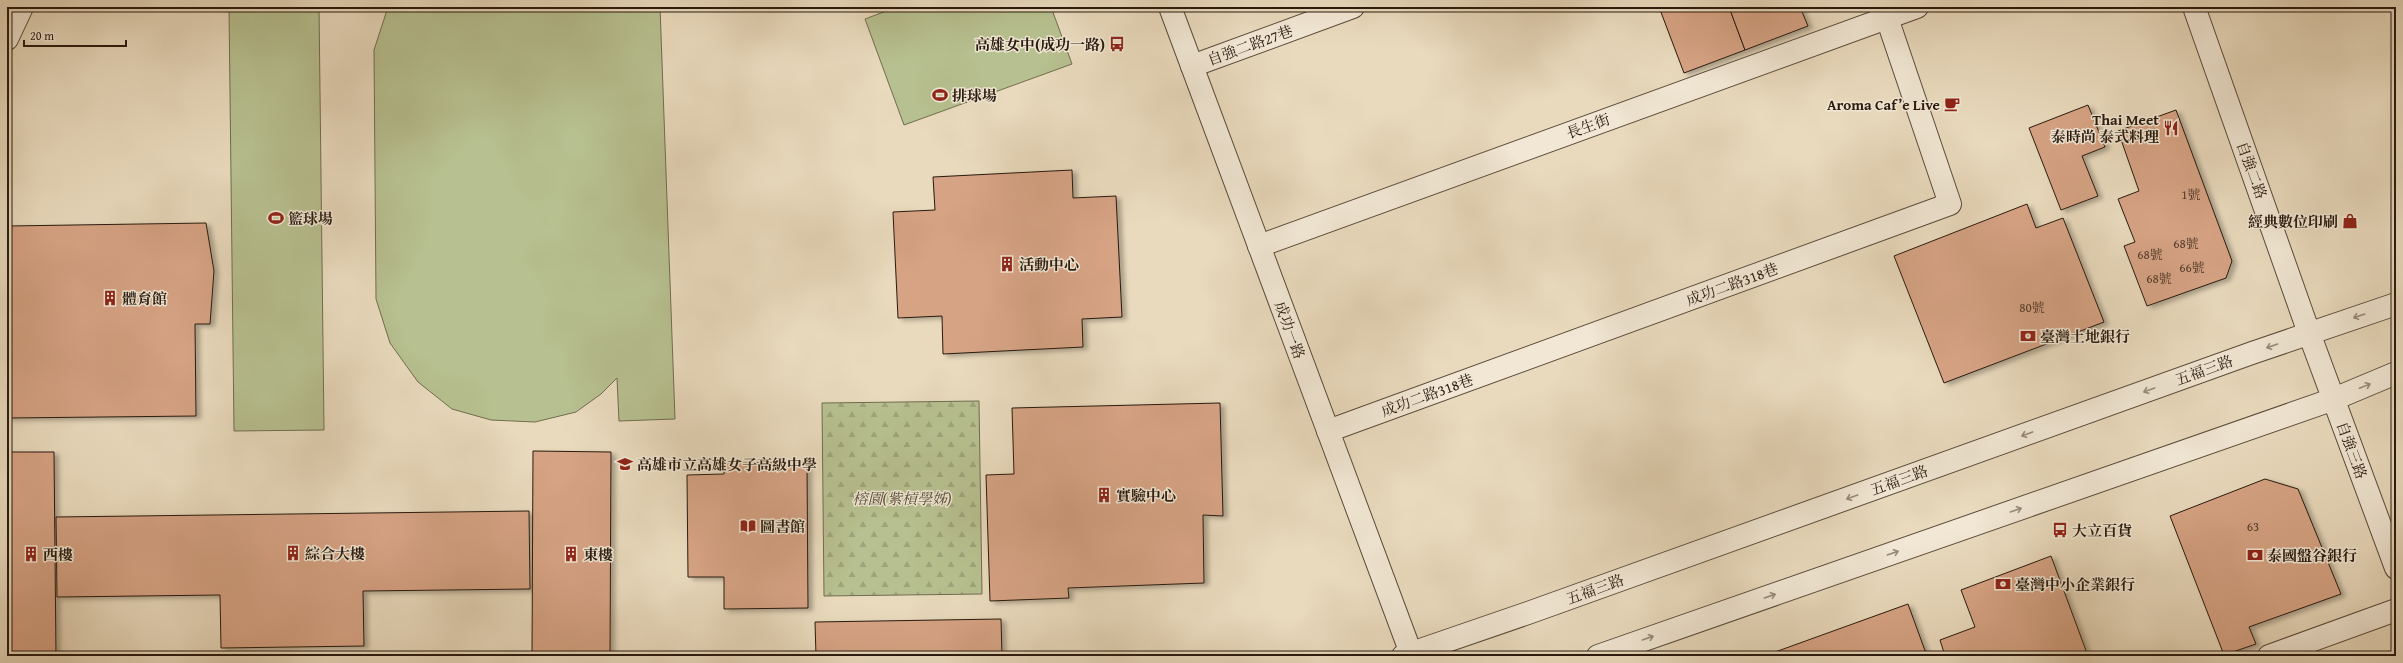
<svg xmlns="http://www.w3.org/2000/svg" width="2403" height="663" viewBox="0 0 2403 663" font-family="'Gentium Book Plus','Noto Serif TC',serif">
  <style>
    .grass { fill: #b7c090; stroke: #706d50 }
    .forest { fill: url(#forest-firs); stroke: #706d50 }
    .building { fill: #d6a384; stroke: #291a0f; filter: url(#shadow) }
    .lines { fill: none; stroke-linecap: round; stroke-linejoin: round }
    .minor-casing { stroke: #594a3a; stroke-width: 24 }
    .minor { stroke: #f1e7d4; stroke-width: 22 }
    .oneway { stroke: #978b7b }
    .labels { text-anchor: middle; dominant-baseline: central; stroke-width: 3; stroke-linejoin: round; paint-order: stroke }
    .number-label { font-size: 13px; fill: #543c2c }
    .poi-label { font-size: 15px; font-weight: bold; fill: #291a0f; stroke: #f1e7d4; text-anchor: start }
    .street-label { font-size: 15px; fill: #291a0f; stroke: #f1e7d4 }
    .park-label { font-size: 15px; font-style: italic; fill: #544c36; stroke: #f1e7d4 }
  </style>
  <defs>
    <pattern id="forest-firs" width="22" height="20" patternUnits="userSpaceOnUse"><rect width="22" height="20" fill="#b7c090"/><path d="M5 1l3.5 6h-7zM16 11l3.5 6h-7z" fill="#9da47b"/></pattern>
    <filter id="shadow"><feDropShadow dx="4.5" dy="2.5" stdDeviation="2" flood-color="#0004"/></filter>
  </defs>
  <rect width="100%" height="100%" fill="#e9dabd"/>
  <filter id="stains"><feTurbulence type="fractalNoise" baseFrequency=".005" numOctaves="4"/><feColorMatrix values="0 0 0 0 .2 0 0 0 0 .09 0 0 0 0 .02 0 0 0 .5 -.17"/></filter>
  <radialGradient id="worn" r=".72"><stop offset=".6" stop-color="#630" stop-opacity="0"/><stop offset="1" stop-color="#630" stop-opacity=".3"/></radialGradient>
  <g class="grass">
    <polygon points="229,7 319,7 324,430 234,431"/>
    <polygon points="388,7 660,7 675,419 619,421 617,378 601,394 576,412 535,422 491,420 452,409 418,382 390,343 376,299 374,50"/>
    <polygon points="897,7 1051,7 1072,64 904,125 865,19"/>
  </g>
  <polygon class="forest" points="979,401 982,594 824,596 822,403"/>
  <g class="building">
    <polygon points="1659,7 1729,7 1745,50 1684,73"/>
    <polygon points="1729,7 1800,7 1808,26 1745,50"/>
    <polygon points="2088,105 2105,147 2082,156 2098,196 2061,210 2029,128"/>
    <polygon points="2176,110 2232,261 2226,278 2147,306 2124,246 2135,242 2118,199 2139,191 2118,131"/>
    <polygon points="1072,170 1073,198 1116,196 1122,317 1082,319 1083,347 943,354 942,316 898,318 893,212 935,210 933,177"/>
    <polygon points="2027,204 2036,228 2063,218 2104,322 1944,383 1894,256"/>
    <polygon points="206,223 214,271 210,324 195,324 196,416 7,418 8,226"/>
    <polygon points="1220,403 1223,516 1203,515 1204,583 1068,588 1069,598 990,601 986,475 1014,474 1012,408"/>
    <polygon points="533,451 611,452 610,656 532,656"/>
    <polygon points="7,452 54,452 56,656 7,656"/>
    <polygon points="807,462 808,608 724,609 724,577 688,577 687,475 724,474 724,463"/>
    <polygon points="2265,479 2298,489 2341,594 2249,627 2256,644 2224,655 2170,516"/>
    <polygon points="529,511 530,589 363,591 364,646 221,648 220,595 57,597 56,517"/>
    <polygon points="2051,556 2088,656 1945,656 1940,640 1975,627 1961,590"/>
    <polygon points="1908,604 1927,656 1764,656"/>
    <polygon points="1001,619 1002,656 769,656 816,656 815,622"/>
  </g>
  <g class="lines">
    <defs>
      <g id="minor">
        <polyline points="1170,7 1412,656"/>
        <polyline points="2194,7 2309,333 2396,568"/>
        <polyline points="7,39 22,7"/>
        <polyline points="1192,66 1353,7"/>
        <polyline points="1259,246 1917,7"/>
        <polyline points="1328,431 1950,204 1887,18"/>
        <polyline points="1403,656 1528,613 2252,353 2396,304"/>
        <polyline points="1598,656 2334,399 2396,373"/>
        <polyline points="2269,656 2396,610"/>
      </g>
    </defs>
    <use href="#minor" class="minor-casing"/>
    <use href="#minor" class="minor"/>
  </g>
  <defs><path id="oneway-shaft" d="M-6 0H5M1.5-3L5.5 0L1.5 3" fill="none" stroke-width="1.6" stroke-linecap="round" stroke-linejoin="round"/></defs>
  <g class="oneway">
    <use href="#oneway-shaft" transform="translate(2359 316) rotate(161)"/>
    <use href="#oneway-shaft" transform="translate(2272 346) rotate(161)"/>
    <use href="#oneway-shaft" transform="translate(2365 386) rotate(-22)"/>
    <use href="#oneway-shaft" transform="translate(2149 390) rotate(160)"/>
    <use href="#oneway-shaft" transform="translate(2027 434) rotate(160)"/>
    <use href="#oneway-shaft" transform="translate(1852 497) rotate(160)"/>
    <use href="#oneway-shaft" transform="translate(2016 510) rotate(-19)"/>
    <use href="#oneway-shaft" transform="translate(1893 553) rotate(-19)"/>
    <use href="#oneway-shaft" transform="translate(1770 596) rotate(-19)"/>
    <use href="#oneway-shaft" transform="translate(1648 638) rotate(-19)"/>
  </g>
  <defs>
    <symbol id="bus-bare" viewBox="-9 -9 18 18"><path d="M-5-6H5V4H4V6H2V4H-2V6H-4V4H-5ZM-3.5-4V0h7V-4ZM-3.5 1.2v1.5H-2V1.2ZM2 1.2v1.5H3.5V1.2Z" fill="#8f2418" stroke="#f1e7d4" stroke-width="2.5" paint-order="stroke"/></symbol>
    <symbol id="stadium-bare" viewBox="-9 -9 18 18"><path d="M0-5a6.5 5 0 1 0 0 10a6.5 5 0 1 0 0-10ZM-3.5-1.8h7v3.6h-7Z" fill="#8f2418" stroke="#f1e7d4" stroke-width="2.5" paint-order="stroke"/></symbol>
    <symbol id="cafe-bare" viewBox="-9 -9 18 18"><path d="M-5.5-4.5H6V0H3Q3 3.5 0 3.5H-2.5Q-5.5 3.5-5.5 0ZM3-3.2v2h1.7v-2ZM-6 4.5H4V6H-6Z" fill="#8f2418" stroke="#f1e7d4" stroke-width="2.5" paint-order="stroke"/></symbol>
    <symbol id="restaurant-bare" viewBox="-9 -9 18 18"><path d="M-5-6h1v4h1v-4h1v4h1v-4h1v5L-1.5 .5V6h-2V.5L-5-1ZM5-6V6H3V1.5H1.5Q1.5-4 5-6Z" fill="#8f2418" stroke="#f1e7d4" stroke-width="2.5" paint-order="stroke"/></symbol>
    <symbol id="shop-bare" viewBox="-9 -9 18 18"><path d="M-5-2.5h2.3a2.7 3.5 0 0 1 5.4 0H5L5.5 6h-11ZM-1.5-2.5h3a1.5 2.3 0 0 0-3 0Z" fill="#8f2418" stroke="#f1e7d4" stroke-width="2.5" paint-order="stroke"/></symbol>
    <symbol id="building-bare" viewBox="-9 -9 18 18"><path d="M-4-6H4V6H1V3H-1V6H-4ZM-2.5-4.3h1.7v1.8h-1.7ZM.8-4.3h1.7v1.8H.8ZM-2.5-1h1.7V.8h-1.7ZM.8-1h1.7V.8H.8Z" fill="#8f2418" stroke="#f1e7d4" stroke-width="2.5" paint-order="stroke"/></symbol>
    <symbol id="bank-bare" viewBox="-9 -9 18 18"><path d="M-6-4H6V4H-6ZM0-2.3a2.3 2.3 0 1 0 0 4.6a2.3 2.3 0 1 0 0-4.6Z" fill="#8f2418" stroke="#f1e7d4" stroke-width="2.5" paint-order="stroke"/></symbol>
    <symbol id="school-bare" viewBox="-9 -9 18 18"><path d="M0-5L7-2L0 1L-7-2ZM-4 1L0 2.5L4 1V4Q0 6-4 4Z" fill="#8f2418" stroke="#f1e7d4" stroke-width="2.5" paint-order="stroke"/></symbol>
    <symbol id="library-bare" viewBox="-9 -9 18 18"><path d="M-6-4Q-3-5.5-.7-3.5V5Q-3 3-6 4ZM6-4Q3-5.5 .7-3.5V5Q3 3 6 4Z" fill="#8f2418" stroke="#f1e7d4" stroke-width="2.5" paint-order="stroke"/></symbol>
  </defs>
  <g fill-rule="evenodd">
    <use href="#bus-bare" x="1106" y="33" width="22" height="22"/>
    <use href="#stadium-bare" x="929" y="84" width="22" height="22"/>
    <use href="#cafe-bare" x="1941" y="93" width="22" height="22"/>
    <use href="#restaurant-bare" x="2160" y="117" width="22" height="22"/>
    <use href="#stadium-bare" x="265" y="207" width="22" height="22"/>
    <use href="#shop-bare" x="2339" y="210" width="22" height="22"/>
    <use href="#building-bare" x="996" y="253" width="22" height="22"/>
    <use href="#building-bare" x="99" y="287" width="22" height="22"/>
    <use href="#bank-bare" x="2017" y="325" width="22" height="22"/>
    <use href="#school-bare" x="614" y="453" width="22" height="22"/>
    <use href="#building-bare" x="1093" y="484" width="22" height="22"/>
    <use href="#library-bare" x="737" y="515" width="22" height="22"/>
    <use href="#bus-bare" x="2049" y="519" width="22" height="22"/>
    <use href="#building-bare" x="282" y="542" width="22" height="22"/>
    <use href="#building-bare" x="20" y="543" width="22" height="22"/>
    <use href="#building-bare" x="560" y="543" width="22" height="22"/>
    <use href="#bank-bare" x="2244" y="544" width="22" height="22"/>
    <use href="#bank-bare" x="1992" y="573" width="22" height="22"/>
  </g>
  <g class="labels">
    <g class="number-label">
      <text x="2191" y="194">1號</text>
      <text x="2186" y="243">68號</text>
      <text x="2150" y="254">68號</text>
      <text x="2192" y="267">66號</text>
      <text x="2159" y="278">68號</text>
      <text x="2032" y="307">80號</text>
      <text x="2253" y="526">63</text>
    </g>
    <g class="poi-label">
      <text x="1105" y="44" text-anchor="end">高雄女中(成功一路)</text>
      <text x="952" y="95">排球場</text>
      <text x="1940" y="104" text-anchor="end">Aroma Caf’e Live</text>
      <text x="2159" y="119" text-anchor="end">Thai Meet<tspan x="2159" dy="17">泰時尚 泰式料理</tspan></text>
      <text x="288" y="218">籃球場</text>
      <text x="2338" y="221" text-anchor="end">經典數位印刷</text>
      <text x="1019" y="264">活動中心</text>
      <text x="122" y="298">體育館</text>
      <text x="2040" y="336">臺灣土地銀行</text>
      <text x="637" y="464">高雄市立高雄女子高級中學</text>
      <text x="1116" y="495">實驗中心</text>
      <text x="760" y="526">圖書館</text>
      <text x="2072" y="530">大立百貨</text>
      <text x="305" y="553">綜合大樓</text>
      <text x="43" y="554">西樓</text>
      <text x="583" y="554">東樓</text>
      <text x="2267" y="555">泰國盤谷銀行</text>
      <text x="2015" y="584">臺灣中小企業銀行</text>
    </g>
    <g class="street-label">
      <text transform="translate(1250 45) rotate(-20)">自強二路27巷</text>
      <text transform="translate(1588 126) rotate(-20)">長生街</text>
      <text transform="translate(2252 170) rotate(70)">自強二路</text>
      <text transform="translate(1732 284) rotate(-20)">成功二路318巷</text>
      <text transform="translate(1290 330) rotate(70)">成功一路</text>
      <text transform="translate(2204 370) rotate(-20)">五福三路</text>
      <text transform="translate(1427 395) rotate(-20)">成功二路318巷</text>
      <text transform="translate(2352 450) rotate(70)">自強三路</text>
      <text transform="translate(1899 480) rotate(-20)">五福三路</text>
      <text transform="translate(1595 589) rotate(-20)">五福三路</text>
    </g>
    <g class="park-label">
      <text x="902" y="498">榕園(紫槓學姊)</text>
    </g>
  </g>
  <rect width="2403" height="663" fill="none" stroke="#e9dabd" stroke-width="24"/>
  <rect x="8" y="8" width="2387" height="647" fill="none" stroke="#291a0f" stroke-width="2"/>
  <rect x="12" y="12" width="2379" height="639" fill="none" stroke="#291a0f"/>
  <path d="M24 40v6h102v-6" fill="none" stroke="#291a0f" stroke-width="2"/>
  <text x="30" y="40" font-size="12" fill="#291a0f" stroke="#f1e7d4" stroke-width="3" paint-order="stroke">20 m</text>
  <rect width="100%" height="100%" filter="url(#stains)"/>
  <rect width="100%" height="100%" fill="url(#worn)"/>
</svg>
